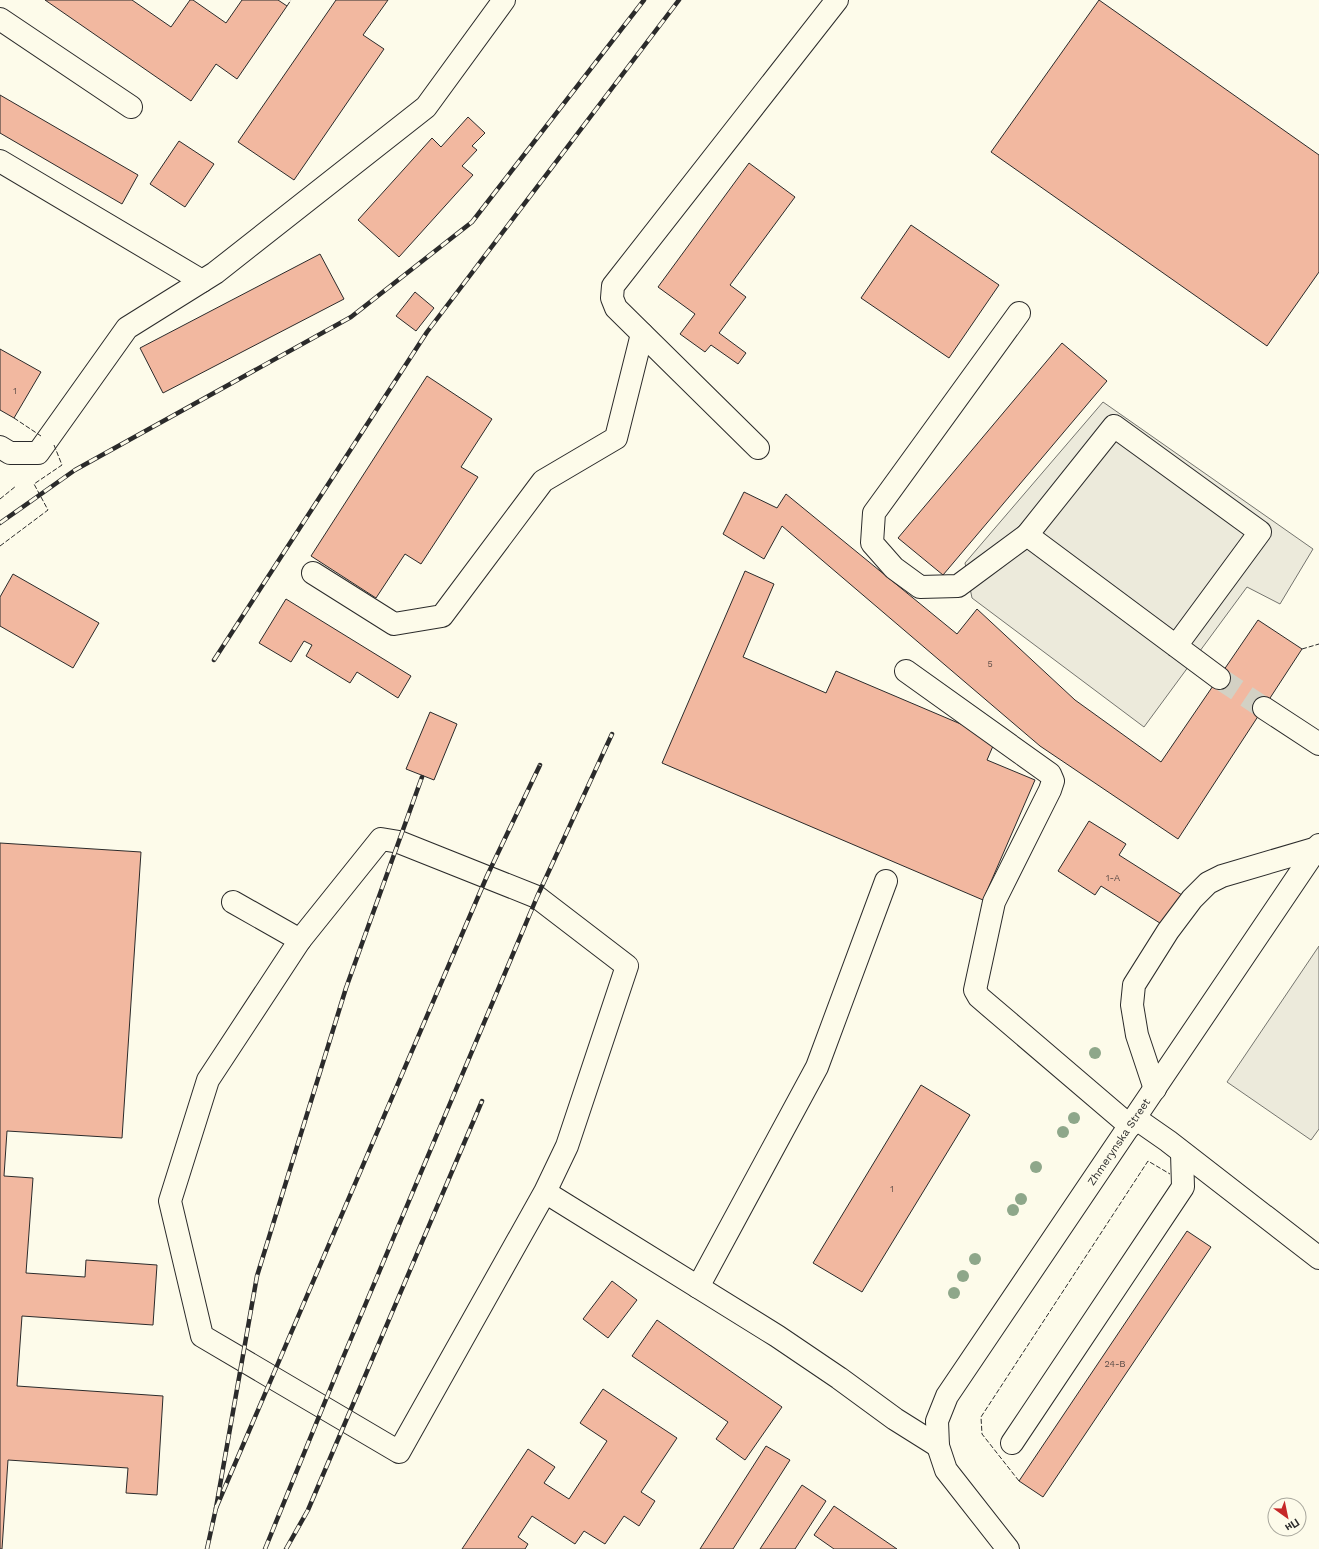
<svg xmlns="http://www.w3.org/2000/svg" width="1319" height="1549" viewBox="0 0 1319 1549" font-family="'Work Sans',sans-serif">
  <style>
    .parking { fill: #eceadb; stroke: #74746e }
    .building { fill: #f2b8a0; stroke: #2b2b2b }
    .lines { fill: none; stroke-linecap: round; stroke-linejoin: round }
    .minor-tunnel { stroke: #d3d1c4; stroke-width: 22; stroke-dasharray: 22 11; stroke-linecap: butt }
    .minor-casing { stroke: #2b2b2b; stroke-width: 24 }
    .major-casing { stroke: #2b2b2b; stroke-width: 24 }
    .minor { stroke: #fdfbea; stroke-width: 22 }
    .major { stroke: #fdfbea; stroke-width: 22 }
    .rail-casing { stroke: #2b2b2b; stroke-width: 4.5 }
    .rail { stroke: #fdfbea; stroke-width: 3; stroke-dasharray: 9; stroke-linecap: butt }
    .fence { stroke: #2b2b2b; stroke-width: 1; stroke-dasharray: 5 2; stroke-linecap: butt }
    .tree { fill: #8ea78a }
    .labels { text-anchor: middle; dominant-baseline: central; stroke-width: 3; stroke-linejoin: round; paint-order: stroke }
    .number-label { font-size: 9px; fill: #5d4e48 }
    .street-label { font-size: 11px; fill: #2b2b2b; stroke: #fdfbea }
  </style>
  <rect width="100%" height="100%" fill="#fdfbea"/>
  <g class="parking">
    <polygon points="1103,402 1313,549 1280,604 1247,587 1144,727 972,598 965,563"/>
    <polygon points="1319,946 1319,1129 1311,1140 1227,1082"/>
  </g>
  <g class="building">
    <polygon points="45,0 132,0 171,27 190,0 193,0 226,23 242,0 278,0 287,6 237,79 216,64 191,101"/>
    <polygon points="336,0 388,0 363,35 384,49 294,180 238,142"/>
    <polygon points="1099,0 1319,155 1319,272 1267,346 991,152"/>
    <polygon points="0,95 138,175 122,204 0,133"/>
    <polygon points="468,117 485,133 472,146 477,150 462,166 473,175 399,257 358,220 432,138 441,147"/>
    <polygon points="179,141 214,164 185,207 150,184"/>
    <polygon points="749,163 795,197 730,285 746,297 719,333 746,353 738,364 711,345 705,352 680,334 695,314 658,287"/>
    <polygon points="911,225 999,285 949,358 861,298"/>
    <polygon points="320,254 344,299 163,393 140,348"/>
    <polygon points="415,292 434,308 416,331 396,316"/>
    <polygon points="1062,343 1107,381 943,575 898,538"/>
    <polygon points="0,349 41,372 14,418 0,410"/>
    <polygon points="427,376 492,419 461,467 478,477 421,564 405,554 376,598 311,556"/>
    <polygon points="744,492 777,508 786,494 957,634 977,609 1075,700 1161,762 1258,620 1302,649 1178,839 1040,746 782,526 764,559 723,534"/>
    <polygon points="745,571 774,584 743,657 826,693 836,671 996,739 987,760 1035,780 983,900 662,763"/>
    <polygon points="13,574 99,623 73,668 0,626 0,597"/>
    <polygon points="286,599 411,676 398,698 357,672 350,683 306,656 312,645 304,641 291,662 259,643"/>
    <polygon points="430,712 457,724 434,780 406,769"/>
    <polygon points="1089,821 1126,844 1119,855 1182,895 1163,925 1101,886 1095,895 1058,871"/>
    <polygon points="0,843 141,852 122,1138 7,1131 4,1176 33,1178 26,1273 85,1277 86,1260 157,1265 153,1325 22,1316 17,1386 163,1396 157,1495 126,1493 128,1468 8,1460 2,1549 0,1549"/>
    <polygon points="921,1085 970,1115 862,1292 813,1263"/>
    <polygon points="1187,1231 1211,1247 1043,1497 1019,1481"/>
    <polygon points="612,1281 637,1300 608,1338 583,1319"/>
    <polygon points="657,1320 782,1407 745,1460 716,1439 728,1422 632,1356"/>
    <polygon points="603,1389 677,1438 641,1492 655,1501 639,1526 624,1516 605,1544 584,1531 575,1544 532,1516 518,1537 528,1544 525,1549 462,1549 528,1449 555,1467 544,1483 569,1499 607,1441 580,1423"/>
    <polygon points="766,1446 790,1460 733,1549 700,1549"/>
    <polygon points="802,1485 826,1501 795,1549 760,1549"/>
    <polygon points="834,1506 897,1549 834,1549 814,1535"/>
  </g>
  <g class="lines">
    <polyline class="minor-tunnel" points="1219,678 1264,708"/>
    <defs>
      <g id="minor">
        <polyline points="0,19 131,107"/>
        <polyline points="0,161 202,281"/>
        <polyline points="1019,313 874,513 872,543 894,568 920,587 958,586 1027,535"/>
        <polyline points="0,447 10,453 38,453 127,328 215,273 426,107 504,0"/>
        <polyline points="758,448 616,308 612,298 613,286 837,0"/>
        <polyline points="313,573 394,624 442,616 543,481 616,438 642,334"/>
        <polyline points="1176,646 1260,532 1114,426 1027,535 1219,678"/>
        <polyline points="906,671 1050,774 1053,781 1050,790 994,902 975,990 979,997 1130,1126"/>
        <polyline points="1264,708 1319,744"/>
        <polyline points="233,902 300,940"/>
        <polyline points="1155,1089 1137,1035 1132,1005 1134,985 1168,931 1192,899 1208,883 1222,876 1317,848"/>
        <polyline points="1135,1118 1168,1141 1319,1258"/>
        <polyline points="545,1192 399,1452 202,1336 170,1201 208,1080 300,940 381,839 399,842 537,897 627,966 567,1146 545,1192 777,1336 839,1378 895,1419 938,1446"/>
        <polyline points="698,1287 817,1067 886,881"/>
        <polyline points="1012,1443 1183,1187 1182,1153"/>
      </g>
      <polyline id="major" points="1008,1549 946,1470 938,1446 937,1421 947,1396 1319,845"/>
    </defs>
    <use href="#minor" class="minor-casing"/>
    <use href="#major" class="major-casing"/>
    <use href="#minor" class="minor"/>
    <use href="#major" class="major"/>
    <defs>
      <g id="rail">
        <polyline points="0,523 75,470 351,317 472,222 644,0"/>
        <polyline points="214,660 427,332 679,0"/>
        <polyline points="216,1508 487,876 540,765"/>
        <polyline points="207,1549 216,1508 257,1276 346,988 422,777"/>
        <polyline points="265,1549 342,1360 537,897 612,734"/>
        <polyline points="286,1549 308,1510 482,1101"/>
      </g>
    </defs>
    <use href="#rail" class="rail-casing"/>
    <use href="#rail" class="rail"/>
    <g class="fence">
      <polyline points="287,6 291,0"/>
      <polyline points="14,418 41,436"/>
      <polyline points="0,499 16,486"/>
      <polyline points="0,546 48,510 34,484 62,465 54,445"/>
      <polyline points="1302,649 1319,644"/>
      <polyline points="1019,1481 982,1434 981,1417 1148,1161 1170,1174"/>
    </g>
  </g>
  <g class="tree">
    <circle cx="1095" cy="1053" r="6"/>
    <circle cx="1074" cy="1118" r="6"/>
    <circle cx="1063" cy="1132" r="6"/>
    <circle cx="1036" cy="1167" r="6"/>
    <circle cx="1021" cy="1199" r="6"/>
    <circle cx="1013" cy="1210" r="6"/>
    <circle cx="975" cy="1259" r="6"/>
    <circle cx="963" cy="1276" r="6"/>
    <circle cx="954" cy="1293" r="6"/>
  </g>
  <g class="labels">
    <g class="number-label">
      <text x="15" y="391">1</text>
      <text x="990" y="664">5</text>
      <text x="1113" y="878">1-А</text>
      <text x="892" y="1189">1</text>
      <text x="1115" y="1364">24-В</text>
    </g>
    <g class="street-label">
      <text transform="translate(1119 1142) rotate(-56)">Zhmerynska Street</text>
    </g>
  </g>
  <g transform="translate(1287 1517) rotate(147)"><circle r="19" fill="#fdfbea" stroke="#a9a89e"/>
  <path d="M0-3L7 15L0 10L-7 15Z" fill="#c62828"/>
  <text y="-6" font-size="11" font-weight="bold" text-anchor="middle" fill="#2b2b2b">Пн</text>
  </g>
</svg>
